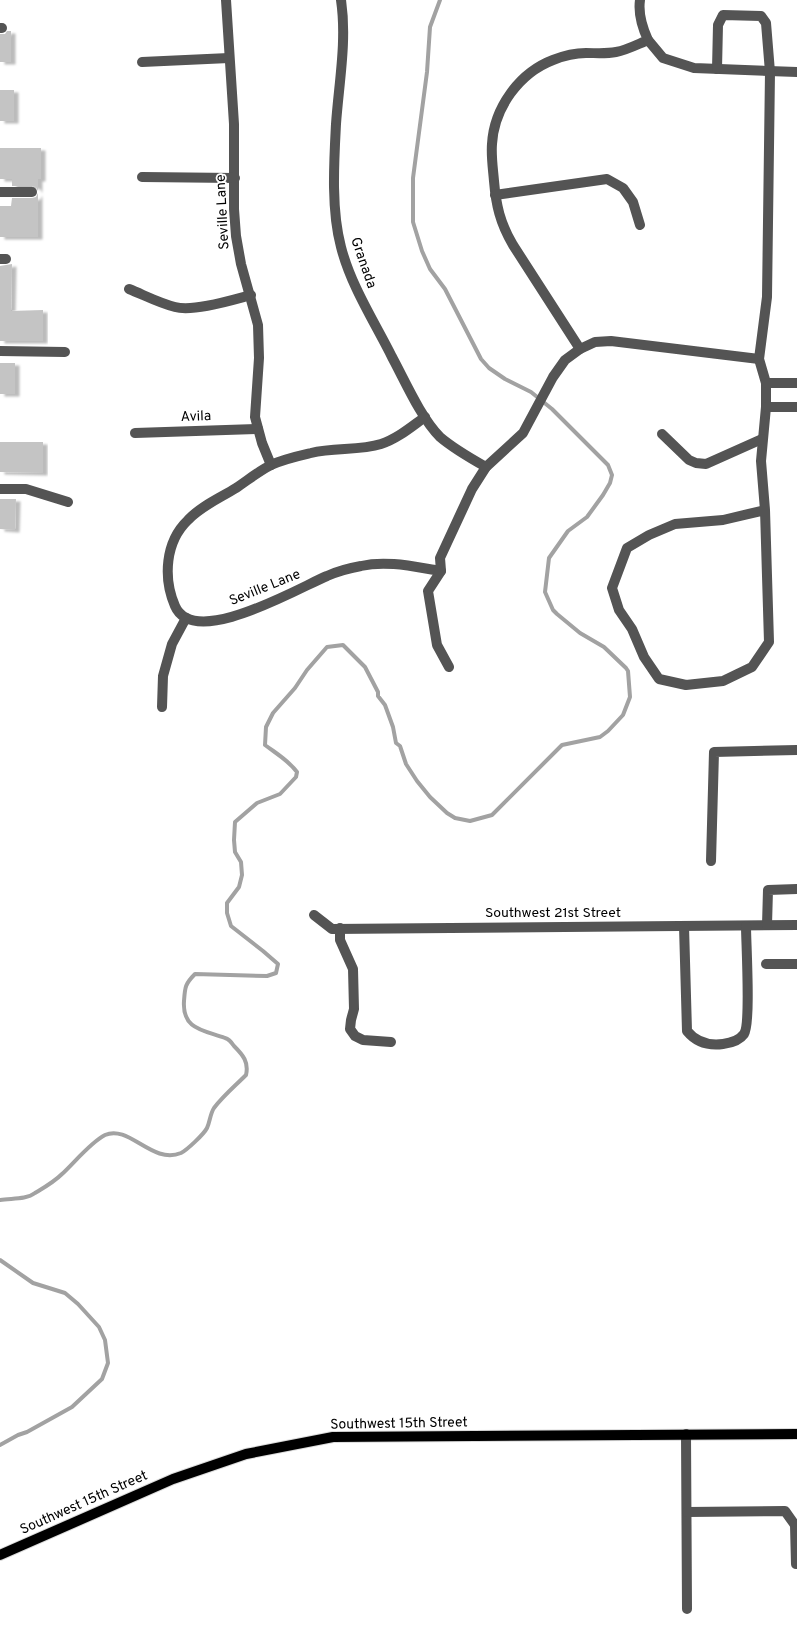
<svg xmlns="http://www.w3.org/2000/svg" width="797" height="1641" viewBox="0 0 797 1641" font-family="Overpass,sans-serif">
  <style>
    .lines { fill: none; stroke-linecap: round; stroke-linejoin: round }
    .stream { stroke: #a2a2a2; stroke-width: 4 }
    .building { fill: #c4c4c4; filter: url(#shadow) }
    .major-casing { stroke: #dbdbdb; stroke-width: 12 }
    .minor { stroke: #545454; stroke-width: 10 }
    .major { stroke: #000; stroke-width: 10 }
    .labels { text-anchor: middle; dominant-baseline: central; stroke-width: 3.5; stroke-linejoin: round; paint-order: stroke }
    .street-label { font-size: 14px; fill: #000; stroke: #fff }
  </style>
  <defs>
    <filter id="shadow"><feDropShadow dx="4.5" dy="2.5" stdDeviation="1" flood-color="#0004"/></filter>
  </defs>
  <rect width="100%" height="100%" fill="#fff"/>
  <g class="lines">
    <g class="stream">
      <path d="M 0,1200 C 11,1198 26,1200 35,1193 C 45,1187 54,1182 62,1174 C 74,1163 91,1142 105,1135 C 129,1124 152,1165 181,1153 C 187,1150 204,1134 207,1128 C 210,1122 210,1114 214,1108 C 223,1096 235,1086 246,1075 C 249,1062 243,1055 234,1046 C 232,1043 229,1039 225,1038 C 204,1030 182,1030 184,1001 C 185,987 185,984 195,974 L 267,976 L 276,973 L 278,964 L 263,951 L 231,926 L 227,913 L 227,903 L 239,887 L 242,875 L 241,862 L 235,852 L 234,840 L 235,822 L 257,803 L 280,794 L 296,777 L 297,772 C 288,760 277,754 265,745 L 266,727 L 273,713 L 295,688 L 307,670 L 327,647 L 343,645 L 365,667 L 378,692 L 378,696 L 385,705 L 393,727 L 396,743 L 400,746 L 406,764 L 417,781 L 430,797 L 447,813 L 455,818 L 470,821 L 492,815 L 562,745 L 600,737 L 608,731 L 623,715 L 630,697 L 628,671 L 626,668 L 604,647 L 580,633 L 557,614 L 553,610 L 545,592 L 549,558 L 568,531 L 587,517 L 603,495 L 610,483 L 612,475 L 608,465 L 552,409 L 531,392 L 505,379 L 489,368 L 481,359 L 445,289 L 430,269 L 422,251 L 413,222 L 413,178 L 427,72 L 430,27 L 440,0"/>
      <polyline points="0,1260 33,1283 65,1293 78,1304 99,1327 105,1340 108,1363 102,1379 72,1407 27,1432 18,1435 0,1445"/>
    </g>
  </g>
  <g class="building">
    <polygon points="7,31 11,31 11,62 0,62 0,34 5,34"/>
    <rect x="0" y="90" width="14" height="31"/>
    <polygon points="0,148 41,148 41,179 38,179 38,191 36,187 32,186 12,186 12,179 0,179"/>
    <polygon points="38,193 38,237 0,237 0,206 11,206 12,198 32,198 36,197"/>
    <polygon points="12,264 11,311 43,310 43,341 0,341 0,266"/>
    <rect x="0" y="363" width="15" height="31"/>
    <polygon points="0,442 43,442 43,473 0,472"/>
    <polygon points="0,499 16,499 15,530 0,529"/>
  </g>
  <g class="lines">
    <defs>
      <polyline id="major" points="0,1555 173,1479 246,1454 333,1437 797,1434"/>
    </defs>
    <use href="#major" class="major-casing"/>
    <g class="minor">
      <polyline points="226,0 234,124 234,209 236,236 241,264 258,325 259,358 255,417 262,443 271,465"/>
      <path d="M 341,0 C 347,41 339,82 336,124 C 334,162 331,210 341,247 C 351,286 374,321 392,357 C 405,381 421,418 440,437 C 454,449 470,458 486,467"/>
      <path d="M 640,0 C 638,14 642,27 648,40 C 638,44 627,50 616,52 C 606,54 596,53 586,53 C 575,53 563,56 553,60 C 519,73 494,108 492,144 C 491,156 493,169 494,181 C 496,205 500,223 513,245 L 580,349 L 595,342 L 611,341 L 759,359"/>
      <polyline points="0,28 2,28"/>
      <polyline points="648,40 663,58 694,68 797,72"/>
      <polyline points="142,62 229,58"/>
      <polyline points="717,69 718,25 723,15 761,16 766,23 770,72 767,297 759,359 766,383 766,407 761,461 765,510 769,642 752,667 723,681 686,685 659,679 644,657 632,629 619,610 612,588 627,548 649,535 675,524 723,520 765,510"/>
      <polyline points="142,177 235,178"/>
      <polyline points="0,192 32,192"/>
      <polyline points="495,195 607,179 623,188 633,202 640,225"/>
      <polyline points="0,259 6,259"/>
      <path d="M 129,289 C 144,295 159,303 175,307 C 193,312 232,300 251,295"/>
      <polyline points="0,351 65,352"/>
      <polyline points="766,383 797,383"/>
      <polyline points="766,407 797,407"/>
      <path d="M 425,417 C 411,427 397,439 381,444 C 359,451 334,447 311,453 C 298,456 284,459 271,465 C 259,471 248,480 236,488 C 220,498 201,506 188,520 C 165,542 163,578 175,606 C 194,650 300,587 327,576 C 338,571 350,568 361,566 C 387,560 415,567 441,571"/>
      <polyline points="135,433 258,429"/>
      <polyline points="662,434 689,460 696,463 706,464 762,439"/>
      <polyline points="0,489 26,489 68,502"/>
      <polyline points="449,667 437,645 428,591 441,571 440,558 472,489 486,467 523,433 553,377 565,360 580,349"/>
      <polyline points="162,707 163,676 172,644 186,618"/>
      <polyline points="711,861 714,752 797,750"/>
      <polyline points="314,915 332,929 797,925"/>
      <polyline points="767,925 768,890 797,889"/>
      <path d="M 684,926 L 687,1031 C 696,1042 708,1046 723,1044 C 731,1043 739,1041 744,1034 C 751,1024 746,943 746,926"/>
      <polyline points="340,928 340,940 353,969 354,1009 351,1020 350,1029 355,1036 363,1040 391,1042"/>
      <polyline points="766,964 797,964"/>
      <polyline points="686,1434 687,1609"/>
      <polyline points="687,1512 785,1511 795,1525 796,1564"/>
    </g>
    <use href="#major" class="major"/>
  </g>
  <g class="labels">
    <g class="street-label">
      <text transform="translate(223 212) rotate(-93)">Seville Lane</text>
      <text transform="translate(363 263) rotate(71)">Granada</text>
      <text transform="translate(196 417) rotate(-2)">Avila</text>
      <text transform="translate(265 588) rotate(-22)">Seville Lane</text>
      <text x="553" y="913">Southwest 21st Street</text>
      <text transform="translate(399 1424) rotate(-1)">Southwest 15th Street</text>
      <text transform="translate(84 1503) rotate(-24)">Southwest 15th Street</text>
    </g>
  </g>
</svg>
